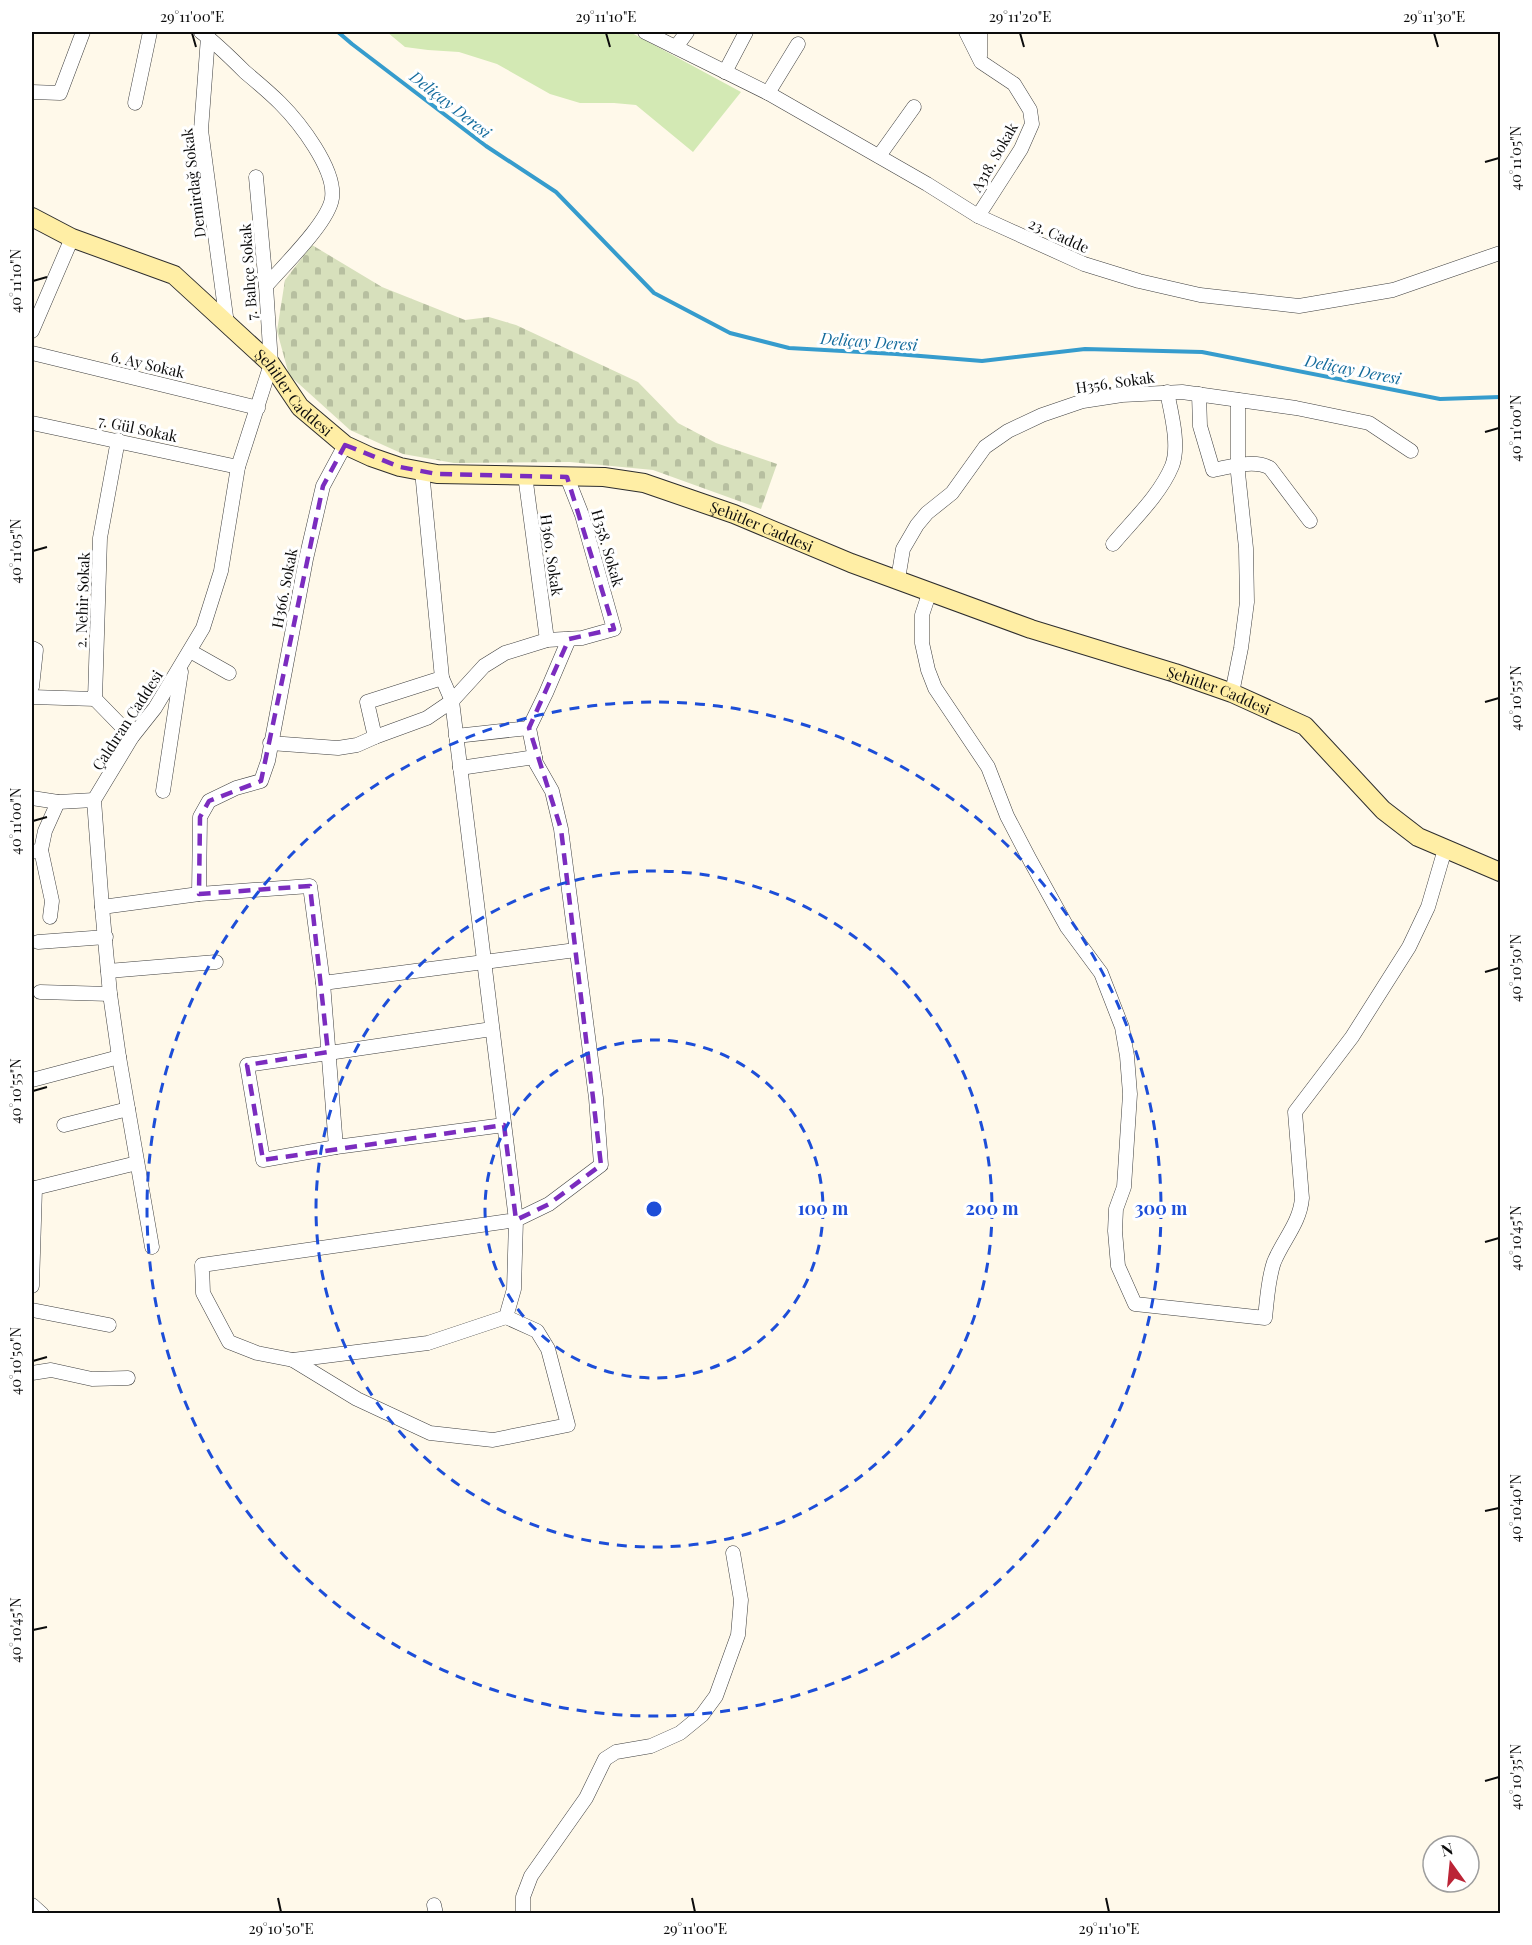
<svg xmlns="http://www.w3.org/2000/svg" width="1532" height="1945" viewBox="0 0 1532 1945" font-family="'Playfair Display',serif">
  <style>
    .cemetery { fill: url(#cemetery-stones) }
    .park { fill: #d3e9b4 }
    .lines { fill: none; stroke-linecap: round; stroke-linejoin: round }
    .stream { stroke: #369ccd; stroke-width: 4 }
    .street-casing { stroke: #3f3f3f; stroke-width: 15 }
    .secondary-casing { stroke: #2e2e2e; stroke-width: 20 }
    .street { stroke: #fff; stroke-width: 14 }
    .secondary { stroke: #ffeea5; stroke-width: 18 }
    .marked { fill: none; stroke: #7b2cbf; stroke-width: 4.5; stroke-dasharray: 12 8; stroke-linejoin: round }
    .ticks { fill: none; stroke: #0c0c0c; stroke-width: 2 }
    .ring { fill: none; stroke: #1d4ed8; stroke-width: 3; stroke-dasharray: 10 8 }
    .labels { text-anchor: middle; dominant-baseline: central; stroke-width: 6; stroke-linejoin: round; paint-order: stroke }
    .street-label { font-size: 15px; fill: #0c0c0c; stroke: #fff }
    .water-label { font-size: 16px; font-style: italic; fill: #156c9d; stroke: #fff }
    .centre { fill: #1d4ed8; stroke: #fff; stroke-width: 3 }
    .ring-label { font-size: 18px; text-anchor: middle; font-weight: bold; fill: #1d4ed8; stroke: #fff; stroke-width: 6; stroke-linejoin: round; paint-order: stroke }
    .neatline { fill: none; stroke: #0c0c0c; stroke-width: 2 }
    .ticks-label { font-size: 15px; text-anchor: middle; fill: #0c0c0c }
  </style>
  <defs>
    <pattern id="cemetery-stones" width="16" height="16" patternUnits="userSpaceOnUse" patternTransform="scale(1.5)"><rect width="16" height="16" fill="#d7e0bc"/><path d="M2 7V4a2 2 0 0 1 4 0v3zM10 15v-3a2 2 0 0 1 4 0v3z" fill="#b7bfa0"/></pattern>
  </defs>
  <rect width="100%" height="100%" fill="#fff9ea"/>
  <polygon class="cemetery" points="312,245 382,287 465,320 489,317 516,325 638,382 678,423 716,443 777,464 761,509 653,470 570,462 454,463 403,454 350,430 289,375 277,331 285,280"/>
  <polygon class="park" points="387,32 630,32 741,92 693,152 636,105 614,103 580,103 550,94 497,64 459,52 428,50 405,47"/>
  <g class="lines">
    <polyline class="stream" points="338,32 352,44 486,146 556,192 654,293 730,333 789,348 896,354 982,361 1085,349 1202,352 1440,399 1500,397"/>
    <defs>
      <g id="street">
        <path d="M 201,32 C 217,44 231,58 245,72 C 257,82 269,92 280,103 C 299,122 336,169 332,198 C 329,222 283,266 266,286"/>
        <polyline points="645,32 768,93 927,184 978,216 1084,264 1139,281 1200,295 1299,306 1393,290 1500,253"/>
        <polyline points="966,32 981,62 1014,84 1030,110 1032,124 1021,149 978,216"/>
        <polyline points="980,32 980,56"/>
        <polyline points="208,37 201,130 227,324"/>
        <polyline points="676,47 687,32"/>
        <polyline points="725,72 746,32"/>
        <polyline points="32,92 60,93 83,32"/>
        <polyline points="768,93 798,44"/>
        <polyline points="135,103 150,32"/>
        <polyline points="879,156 914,107"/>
        <polyline points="32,331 72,238"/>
        <polyline points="32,353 258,408"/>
        <path d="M 1199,394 L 1200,426 L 1213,470 C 1230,467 1254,459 1270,468 L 1310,521"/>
        <polyline points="32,423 238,467"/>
        <polyline points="525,475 547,640"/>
        <path d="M 1113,544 C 1133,520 1160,495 1172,466 C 1180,446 1171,412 1167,392"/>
        <polyline points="898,579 903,549 917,525 927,513 952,493 985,447 1008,431 1042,415 1083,401 1122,395 1182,392 1296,408 1369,423 1411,451"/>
        <path d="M 930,591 L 922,615 L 922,643 L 928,670 L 935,688 L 988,767 L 1007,816 L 1030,860 L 1067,927 L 1101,973 L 1122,1027 L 1127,1056 L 1130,1094 L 1124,1187 L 1116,1209 L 1115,1231 L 1118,1266 L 1135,1304 L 1265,1318 C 1267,1300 1268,1279 1274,1262 C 1283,1240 1300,1223 1302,1198 L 1295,1112 L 1352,1037 L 1409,947 L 1428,907 L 1445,849"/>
        <polyline points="32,648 36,650 32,687"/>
        <polyline points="190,651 229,673"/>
        <polyline points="442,678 452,701 516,1220 514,1289 506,1317 428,1343 293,1360 257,1353 229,1342 203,1293 202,1265 516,1220 549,1204 601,1165 596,1098 561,829 552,791 536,763 529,728 546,693 569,639"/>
        <polyline points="1232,693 1241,648 1247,602 1246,548 1238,473 1238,400"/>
        <polyline points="32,697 95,699 100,538 118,440"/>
        <polyline points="95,699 132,737"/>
        <polyline points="456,736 529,728"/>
        <polyline points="375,737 427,718 452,701 484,666 505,653 547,640 582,638 614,629 582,515 567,477"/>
        <polyline points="270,743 338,748 357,745 375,737 367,702 442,678 422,471"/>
        <polyline points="460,768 535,757"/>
        <polyline points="163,791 181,672"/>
        <polyline points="32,798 58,802 94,800"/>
        <polyline points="41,850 52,901 50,917"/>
        <polyline points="32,852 41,850 45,831 58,802"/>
        <polyline points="199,894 200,817 209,801 236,788 261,781 268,761 306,559 323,486 345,445"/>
        <polyline points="102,907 199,894 310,886 323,983 576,950"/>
        <polyline points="38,942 106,937"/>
        <polyline points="108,971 216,962"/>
        <polyline points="323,983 336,1147 504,1125"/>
        <polyline points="40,992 110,994"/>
        <polyline points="32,1080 119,1057"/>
        <polyline points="64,1125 128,1109"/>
        <polyline points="336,1147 263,1160 247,1065 492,1029"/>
        <polyline points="35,1188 137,1163"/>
        <polyline points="152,1247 119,1057 110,994 102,907 94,800 132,737 155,708 203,628 221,571 238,467 271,364 266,286 256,177"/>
        <polyline points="32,1286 35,1188"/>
        <polyline points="32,1310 109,1325"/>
        <polyline points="293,1360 357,1399 430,1433 493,1440 568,1425 548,1349 537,1331 506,1317"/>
        <polyline points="32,1373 51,1370 92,1379 128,1378"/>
        <polyline points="32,1905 42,1914"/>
        <polyline points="434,1905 436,1914"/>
        <polyline points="523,1914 523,1897 531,1876 586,1798 605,1759 616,1752 651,1746 680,1733 702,1715 716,1696 738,1635 741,1600 733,1553"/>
      </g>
      <g id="secondary">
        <path id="s1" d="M 32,217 L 72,238 L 174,275 L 271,364 L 300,407 L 345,445 L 371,457 L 400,467 L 437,474 L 604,477 L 644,483 L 734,514 L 851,563 L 1031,629 L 1175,673 L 1232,693 L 1305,726 L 1383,810 L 1418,837 L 1500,872"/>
      </g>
    </defs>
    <use href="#street" class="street-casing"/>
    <use href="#secondary" class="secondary-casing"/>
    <use href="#street" class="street"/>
    <use href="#secondary" class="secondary"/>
  </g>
  <path class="marked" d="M 345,445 L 400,467 L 437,474 L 567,477 L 614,629 L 569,639 L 529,728 L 561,829 L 601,1165 L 549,1204 L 516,1220 L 504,1125 L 263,1160 L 247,1065 L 328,1052 L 310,886 L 199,894 L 200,817 L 209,801 L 261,781 L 323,486 Z"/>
  <path class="ticks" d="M 192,33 L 196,47M 606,33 L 610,47M 1020,33 L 1024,47M 1434,33 L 1438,47M 1485,162 L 1499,158M 33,281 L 47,277M 1485,432 L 1499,428M 33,551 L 47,547M 1485,702 L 1499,698M 33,821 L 47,817M 1485,972 L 1499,968M 33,1091 L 47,1087M 1485,1242 L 1499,1238M 33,1361 L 47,1357M 1485,1511 L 1499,1508M 33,1630 L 47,1627M 1485,1781 L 1499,1777M 278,1898 L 281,1912M 692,1898 L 695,1912M 1106,1898 L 1109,1912"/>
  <g class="ring">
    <circle cx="654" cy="1209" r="169"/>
    <circle cx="654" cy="1209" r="338"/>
    <circle cx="654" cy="1209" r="507"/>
  </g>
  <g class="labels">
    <g class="street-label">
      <text transform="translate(994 157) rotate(-60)">A318. Sokak</text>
      <text transform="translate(193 183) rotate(-97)">Demirdağ Sokak</text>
      <text transform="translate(1059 235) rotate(24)">23. Cadde</text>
      <text transform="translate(248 272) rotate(-94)">7. Bahçe Sokak</text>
      <text transform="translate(148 364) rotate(13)">6. Ay Sokak</text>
      <text transform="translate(1115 382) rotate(-8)">H356. Sokak</text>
      <text stroke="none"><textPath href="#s1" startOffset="322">Şehitler Caddesi</textPath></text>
      <text transform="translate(138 428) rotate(12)">7. Gül Sokak</text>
      <text stroke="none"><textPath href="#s1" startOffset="826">Şehitler Caddesi</textPath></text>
      <text transform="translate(608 548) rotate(74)">H358. Sokak</text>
      <text transform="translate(552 555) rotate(82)">H360. Sokak</text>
      <text transform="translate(284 588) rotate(-79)">H366. Sokak</text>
      <text transform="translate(82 600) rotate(-88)">2. Nehir Sokak</text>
      <text stroke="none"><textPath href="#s1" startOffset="1312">Şehitler Caddesi</textPath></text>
      <text transform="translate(127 720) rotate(-57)">Çaldıran Caddesi</text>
    </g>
    <g class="water-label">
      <text transform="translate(451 104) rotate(38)">Deliçay Deresi</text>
      <text transform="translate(869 341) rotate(4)">Deliçay Deresi</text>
      <text transform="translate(1353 369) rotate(11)">Deliçay Deresi</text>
    </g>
  </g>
  <circle cx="654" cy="1209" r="9" class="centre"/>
  <g class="ring-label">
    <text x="823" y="1215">100 m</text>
    <text x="992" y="1215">200 m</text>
    <text x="1161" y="1215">300 m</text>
  </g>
  <rect width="1532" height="1945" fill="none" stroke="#ffffff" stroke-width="66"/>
  <g transform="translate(1451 1864) rotate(345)"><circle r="28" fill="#ffffff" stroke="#9e9e9e" stroke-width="1.5"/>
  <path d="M0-4.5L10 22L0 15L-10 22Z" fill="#bb2436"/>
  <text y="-9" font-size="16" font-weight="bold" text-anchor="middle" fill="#0c0c0c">N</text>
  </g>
  <rect x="33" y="33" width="1466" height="1879" class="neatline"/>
  <g class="ticks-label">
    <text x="192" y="22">29°11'00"E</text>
    <text x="606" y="22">29°11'10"E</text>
    <text x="1020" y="22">29°11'20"E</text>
    <text x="1434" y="22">29°11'30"E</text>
    <text transform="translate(1516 158) rotate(-90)" y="5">40°11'05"N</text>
    <text transform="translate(16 281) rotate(-90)" y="5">40°11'10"N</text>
    <text transform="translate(1516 428) rotate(-90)" y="5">40°11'00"N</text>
    <text transform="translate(16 551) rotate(-90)" y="5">40°11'05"N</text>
    <text transform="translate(1516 698) rotate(-90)" y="5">40°10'55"N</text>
    <text transform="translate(16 821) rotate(-90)" y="5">40°11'00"N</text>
    <text transform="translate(1516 968) rotate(-90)" y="5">40°10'50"N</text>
    <text transform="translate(16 1091) rotate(-90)" y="5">40°10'55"N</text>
    <text transform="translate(1516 1238) rotate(-90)" y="5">40°10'45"N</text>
    <text transform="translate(16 1361) rotate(-90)" y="5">40°10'50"N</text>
    <text transform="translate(1516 1508) rotate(-90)" y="5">40°10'40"N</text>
    <text transform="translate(16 1630) rotate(-90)" y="5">40°10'45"N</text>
    <text transform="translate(1516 1777) rotate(-90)" y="5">40°10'35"N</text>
    <text x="281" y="1934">29°10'50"E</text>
    <text x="695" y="1934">29°11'00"E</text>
    <text x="1109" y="1934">29°11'10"E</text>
  </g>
</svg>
